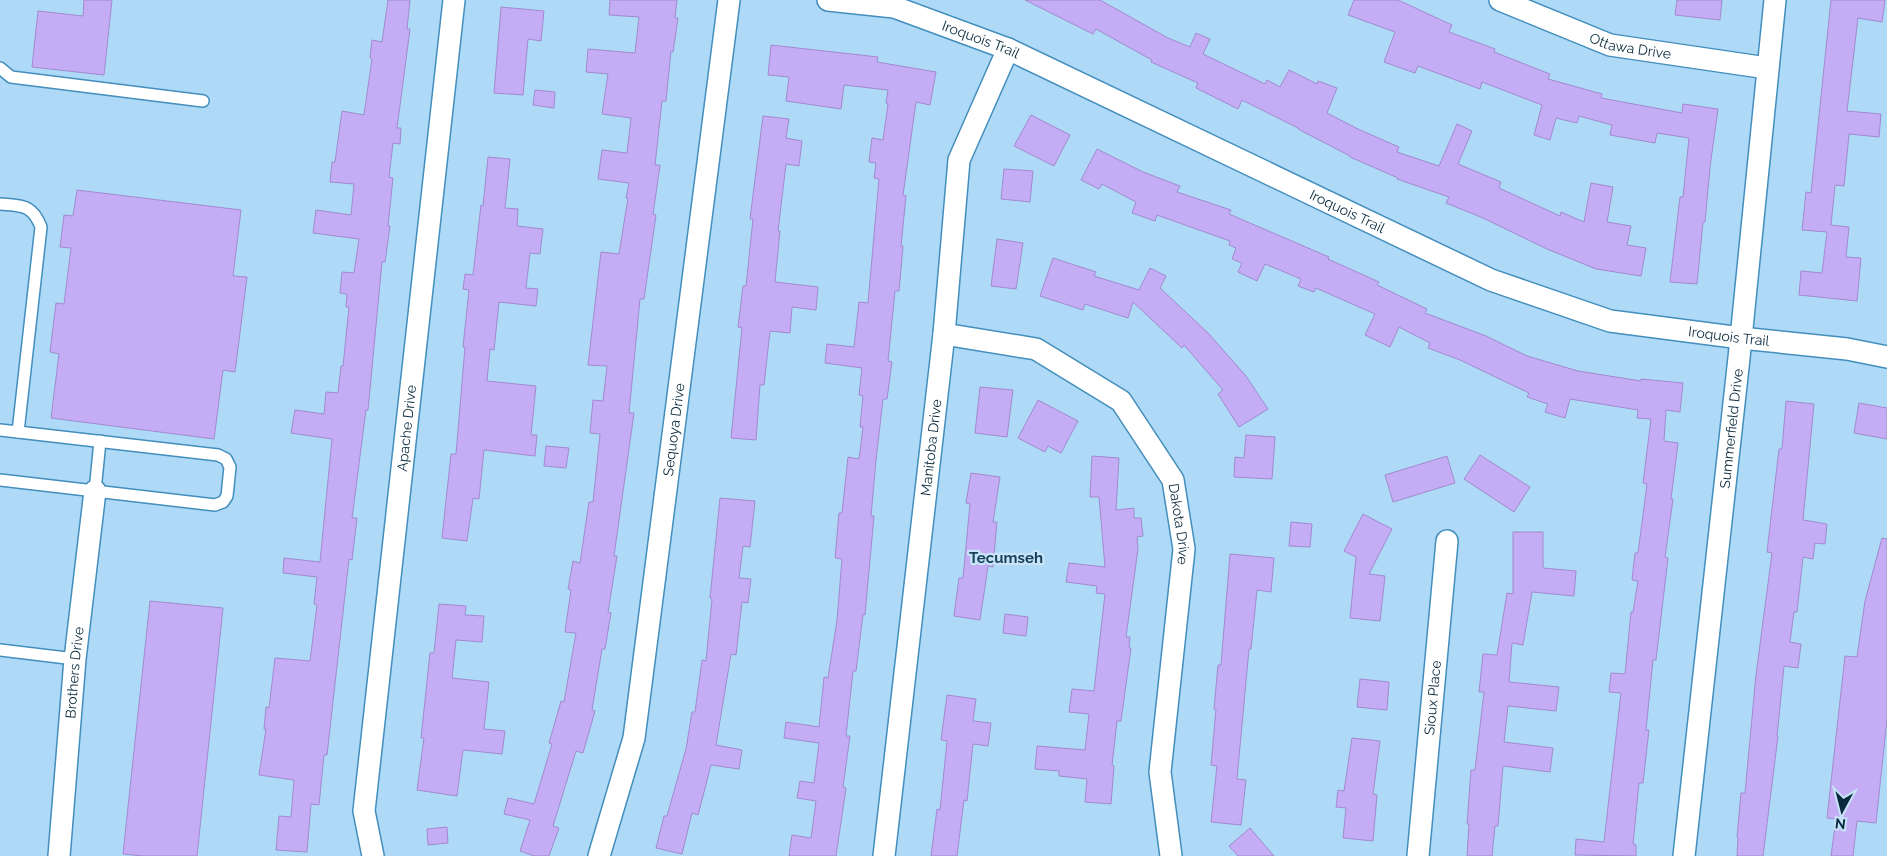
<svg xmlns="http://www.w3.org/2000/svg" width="1887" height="856" viewBox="0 0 1887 856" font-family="Raleway,sans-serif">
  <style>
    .building { fill: #c4adf5; stroke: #a18acf }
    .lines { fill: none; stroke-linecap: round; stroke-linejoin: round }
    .service-casing { stroke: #438ebc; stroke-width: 14 }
    .minor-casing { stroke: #438ebc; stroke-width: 24 }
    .service { stroke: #fff; stroke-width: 11 }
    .minor { stroke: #fff; stroke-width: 21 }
    .labels { text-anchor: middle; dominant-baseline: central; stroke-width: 4.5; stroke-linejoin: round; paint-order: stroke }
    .street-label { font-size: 14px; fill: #092a3d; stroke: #c8e4f8 }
    .neighbourhood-label { font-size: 15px; font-weight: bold; fill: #183f58; stroke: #c8e4f8 }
  </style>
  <rect width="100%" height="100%" fill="#aed9f7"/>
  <g class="building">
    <polygon points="84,0 112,0 104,75 32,67 38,11 83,16"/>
    <polygon points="388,0 410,0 407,29 410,29 397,128 401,128 400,144 393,143 389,177 393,178 388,226 390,226 385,262 382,262 368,410 366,410 352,518 357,518 352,560 349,559 327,755 324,755 319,805 311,804 307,852 276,850 279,816 291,817 294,780 259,775 266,729 264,729 266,707 269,708 275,658 310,661 317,605 314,604 317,577 283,573 284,558 320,562 332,439 291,433 295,410 324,414 326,392 338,393 341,366 343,366 349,307 346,307 347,294 340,293 342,272 354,273 359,239 313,233 316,210 351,215 354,184 330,182 332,162 335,162 342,111 364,115 372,59 370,58 372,40 382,42"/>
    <polygon points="610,0 677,0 675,18 678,18 673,52 671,51 666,101 662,101 655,165 660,165 653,214 656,215 644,299 640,299 629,413 634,413 614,556 617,556 608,612 611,613 605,649 602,649 592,710 595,711 583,753 576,751 553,826 559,828 549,856 534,856 520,851 530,820 504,814 508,798 534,804 552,744 549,743 561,701 564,702 576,633 565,632 571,590 568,589 573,561 580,563 589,502 593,502 600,434 590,433 593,400 603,401 607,366 588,365 601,252 619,254 628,198 626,198 629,183 598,179 602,150 627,153 631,118 602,114 608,74 586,72 588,49 635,53 639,17 609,15"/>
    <polygon points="1025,0 1100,0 1168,38 1190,47 1196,33 1210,39 1203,54 1265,84 1267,80 1280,87 1289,70 1317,84 1318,81 1337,88 1327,113 1358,129 1399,147 1397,152 1439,166 1457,124 1472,131 1458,164 1501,182 1499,188 1560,216 1561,212 1584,222 1591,183 1613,187 1607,222 1631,226 1627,245 1646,248 1641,276 1596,269 1547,249 1483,218 1446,203 1449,197 1397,179 1398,178 1350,157 1350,156 1298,129 1298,128 1242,100 1238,109 1196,88 1198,83 1151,62 1152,60 1096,29 1093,34"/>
    <polygon points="1354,0 1398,0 1452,25 1449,32 1495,49 1494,52 1550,74 1548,79 1602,94 1601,98 1682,113 1683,104 1718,109 1710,167 1705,222 1703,222 1697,284 1670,282 1680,197 1683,197 1689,138 1657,133 1655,143 1610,135 1612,125 1579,116 1577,123 1556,118 1550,140 1534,135 1542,105 1482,82 1480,89 1418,66 1415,73 1384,62 1395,32 1348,15"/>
    <polygon points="1677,0 1722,0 1720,20 1675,15"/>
    <polygon points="1831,0 1885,0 1882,22 1858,18 1847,111 1881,114 1879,137 1849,134 1844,186 1835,185 1831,225 1849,227 1846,257 1861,258 1857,301 1799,295 1801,271 1822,273 1827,232 1802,230 1806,192 1811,193"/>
    <polygon points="501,7 544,11 541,41 528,39 523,95 494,93"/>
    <polygon points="771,45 878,57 877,62 936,72 930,105 916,102 903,195 906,196 901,246 903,246 899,291 895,291 888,361 892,362 887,399 883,399 876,460 871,516 874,516 865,615 863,614 856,671 853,671 846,736 850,736 843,787 846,788 836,856 789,856 792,835 811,838 816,801 797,798 800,781 814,783 819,743 784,738 786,722 819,727 824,677 828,678 837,620 842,559 835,558 839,513 842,513 848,457 859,459 863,427 860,427 863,396 859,395 862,368 825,363 827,344 854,347 859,302 868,303 879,179 874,178 876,163 869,162 872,138 883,140 888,104 886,103 888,90 844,85 841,109 786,101 789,77 768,75"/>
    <polygon points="535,90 555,92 554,108 533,105"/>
    <polygon points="1031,115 1070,135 1054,166 1014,146"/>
    <polygon points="763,116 789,119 786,138 802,141 799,166 786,164 778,231 780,231 775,282 818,287 816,310 792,307 790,333 770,331 764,385 760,385 756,440 731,438 742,328 738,327 743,286 746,286 753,219 750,219"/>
    <polygon points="1097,149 1143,172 1180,186 1177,192 1231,210 1229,214 1329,257 1328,259 1379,282 1377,285 1427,309 1425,313 1486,336 1527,356 1578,371 1641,381 1641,379 1683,383 1680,412 1666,410 1664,441 1678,443 1671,499 1673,499 1665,557 1668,558 1656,660 1653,660 1646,730 1649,730 1643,783 1639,783 1633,844 1636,845 1636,856 1575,855 1576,839 1604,842 1621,693 1609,692 1611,673 1625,674 1631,612 1633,612 1638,581 1632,580 1635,553 1638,553 1647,484 1643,483 1651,419 1637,418 1638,410 1570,399 1565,418 1545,412 1548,404 1527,397 1529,393 1460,360 1428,348 1430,343 1399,327 1390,347 1365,335 1375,314 1316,288 1314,292 1298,286 1301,279 1265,264 1257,281 1238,272 1242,263 1232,259 1236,248 1229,245 1230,241 1157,215 1155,221 1132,213 1136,202 1102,184 1099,189 1081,180"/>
    <polygon points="488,157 510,159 505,208 518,209 517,226 543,229 540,254 530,253 526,288 538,289 536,306 499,302 494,350 490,349 487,381 536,386 531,435 537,435 535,456 484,450 479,499 473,498 467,541 442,538 451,454 456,454 465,347 463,347 469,290 463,289 465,274 473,275 481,205 483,206"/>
    <polygon points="1004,169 1033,171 1030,202 1001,199"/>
    <polygon points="77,190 241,210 233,276 247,277 235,372 223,370 214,439 51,418 59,354 50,352 56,303 64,304 71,248 60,247 64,215 73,216"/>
    <polygon points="997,239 1023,243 1016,289 991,286"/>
    <polygon points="1053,258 1096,272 1094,276 1139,290 1150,268 1166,276 1160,288 1208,333 1246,376 1268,409 1239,427 1218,394 1223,390 1184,345 1182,348 1133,302 1128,318 1085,304 1083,310 1040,296"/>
    <polygon points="980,387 1013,390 1007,437 975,433"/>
    <polygon points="1038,400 1078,421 1061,453 1048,446 1045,452 1018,438"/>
    <polygon points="1786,401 1814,404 1803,520 1827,524 1825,544 1815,543 1813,559 1803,557 1797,612 1794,612 1790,642 1801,644 1798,668 1784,666 1777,736 1778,736 1763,856 1737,856 1738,838 1737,837 1741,793 1745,793 1756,675 1772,553 1767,552 1779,449 1782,449"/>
    <polygon points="1859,403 1887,408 1887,439 1854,433"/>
    <polygon points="1246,435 1275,437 1272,479 1234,477 1235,457 1244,458"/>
    <polygon points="546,446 569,448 566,468 544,466"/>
    <polygon points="1480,455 1530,487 1514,512 1464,479"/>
    <polygon points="1092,456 1119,458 1116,510 1134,508 1134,518 1141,518 1143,536 1137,537 1138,549 1126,637 1130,637 1129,648 1131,648 1121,721 1117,721 1112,765 1114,766 1111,804 1085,802 1087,779 1059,776 1059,771 1035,769 1037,746 1085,750 1089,714 1069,712 1072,689 1094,691 1105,594 1096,593 1097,586 1066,582 1069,563 1105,567 1099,497 1090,497"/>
    <polygon points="1447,456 1455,483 1393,502 1385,475"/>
    <polygon points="971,473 1000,477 993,522 997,522 993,567 988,566 980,620 954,616 959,578 963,578 970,504 966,503"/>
    <polygon points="720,498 755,501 750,547 743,546 739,578 751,579 748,603 742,602 736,655 731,654 716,745 742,750 739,769 711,765 698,815 692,813 682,854 656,848 664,816 667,816 686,749 692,712 695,712 702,660 706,661 712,599 710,598"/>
    <polygon points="1363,514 1392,529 1369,574 1385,576 1380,621 1350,618 1356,557 1344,551"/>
    <polygon points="1291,522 1312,524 1310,547 1289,546"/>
    <polygon points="1513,532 1543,532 1543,568 1576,571 1574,596 1532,592 1523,645 1512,643 1509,682 1559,687 1556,711 1508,706 1504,742 1553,748 1550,772 1503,766 1498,826 1495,826 1492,856 1467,856 1469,824 1467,824 1471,770 1475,770 1484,692 1479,692 1483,654 1497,655 1507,593 1513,594"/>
    <polygon points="1882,538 1887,539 1887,719 1876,823 1857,821 1853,856 1831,856 1836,819 1827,818 1845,656 1857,657 1865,601"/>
    <polygon points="1230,554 1274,558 1271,592 1257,590 1251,649 1249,649 1237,779 1246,780 1241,825 1211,822 1217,766 1211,765 1216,709 1214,709 1218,665 1221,665"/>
    <polygon points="150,601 223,608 197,856 143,856 123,854"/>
    <polygon points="439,604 466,606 465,615 484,616 482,642 456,640 452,678 489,682 484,729 505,731 502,754 463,750 457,796 417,790 424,738 421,738 430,653 434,653"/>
    <polygon points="1005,614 1028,617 1026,636 1003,633"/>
    <polygon points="1360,679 1389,682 1387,710 1357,707"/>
    <polygon points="947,695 976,699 973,721 991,723 988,746 973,744 967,801 964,800 957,856 931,856 937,809 940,810 947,741 941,740"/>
    <polygon points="1352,738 1380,741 1373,794 1377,795 1373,841 1343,838 1346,808 1336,807 1338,790 1344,791"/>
    <polygon points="447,827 448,843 428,845 427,829"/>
    <polygon points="1250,828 1274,856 1238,856 1229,846"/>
  </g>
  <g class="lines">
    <defs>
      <g id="service">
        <polyline points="0,68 11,77 203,101"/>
        <path d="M 0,204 C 22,206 32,204 41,227 L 18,432 L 0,430"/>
        <polyline points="0,480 215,505 223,502 227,496 230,467 226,459 218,455 18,432"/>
        <polyline points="95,491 100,441"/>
        <polyline points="0,650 75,659"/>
      </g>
      <g id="minor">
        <path id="s1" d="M 828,0 L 894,7 L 1008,49 L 1491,280 L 1610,321 L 1741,338 L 1847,349 L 1887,357"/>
        <path id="s2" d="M 1500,0 L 1610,45 L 1767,68"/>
        <path id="s3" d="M 944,334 L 1036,349 L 1121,401 L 1173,480 L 1184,549 L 1160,772 L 1171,856"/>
        <path id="s4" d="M 59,856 L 75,659 L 95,491"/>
        <path id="s5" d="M 373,856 L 364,811 L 454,0"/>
        <path id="s6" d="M 599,856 L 634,738 L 729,0"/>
        <path id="s7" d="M 884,856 L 944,334 L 959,160 L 1008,49"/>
        <path id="s8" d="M 1418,856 L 1447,541"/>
        <path id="s9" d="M 1684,856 L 1739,358 L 1775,0"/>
      </g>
    </defs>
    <use href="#service" class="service-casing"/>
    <use href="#minor" class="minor-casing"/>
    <use href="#service" class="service"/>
    <use href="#minor" class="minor"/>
  </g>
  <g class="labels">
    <g class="street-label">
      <text stroke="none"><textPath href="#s1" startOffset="159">Iroquois Trail</textPath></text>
      <text stroke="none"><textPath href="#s2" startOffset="139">Ottawa Drive</textPath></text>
      <text stroke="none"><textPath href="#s1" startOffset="564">Iroquois Trail</textPath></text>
      <text stroke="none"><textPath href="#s1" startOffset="969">Iroquois Trail</textPath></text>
      <text stroke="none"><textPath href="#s5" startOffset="431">Apache Drive</textPath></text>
      <text stroke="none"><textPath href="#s9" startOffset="430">Summerfield Drive</textPath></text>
      <text stroke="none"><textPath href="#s6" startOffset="434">Sequoya Drive</textPath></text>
      <text stroke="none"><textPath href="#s7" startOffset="411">Manitoba Drive</textPath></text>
      <text stroke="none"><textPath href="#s3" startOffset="332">Dakota Drive</textPath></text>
      <text stroke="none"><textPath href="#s4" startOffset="184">Brothers Drive</textPath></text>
      <text stroke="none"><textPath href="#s8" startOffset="159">Sioux Place</textPath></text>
    </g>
    <g class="neighbourhood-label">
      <text x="1006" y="558">Tecumseh</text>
    </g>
  </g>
  <g transform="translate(1842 811) rotate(187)" stroke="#c8e4f8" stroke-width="4" paint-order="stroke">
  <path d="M0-4L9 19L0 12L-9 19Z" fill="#092a3d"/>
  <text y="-8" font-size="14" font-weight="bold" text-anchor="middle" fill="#092a3d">N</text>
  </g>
</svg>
